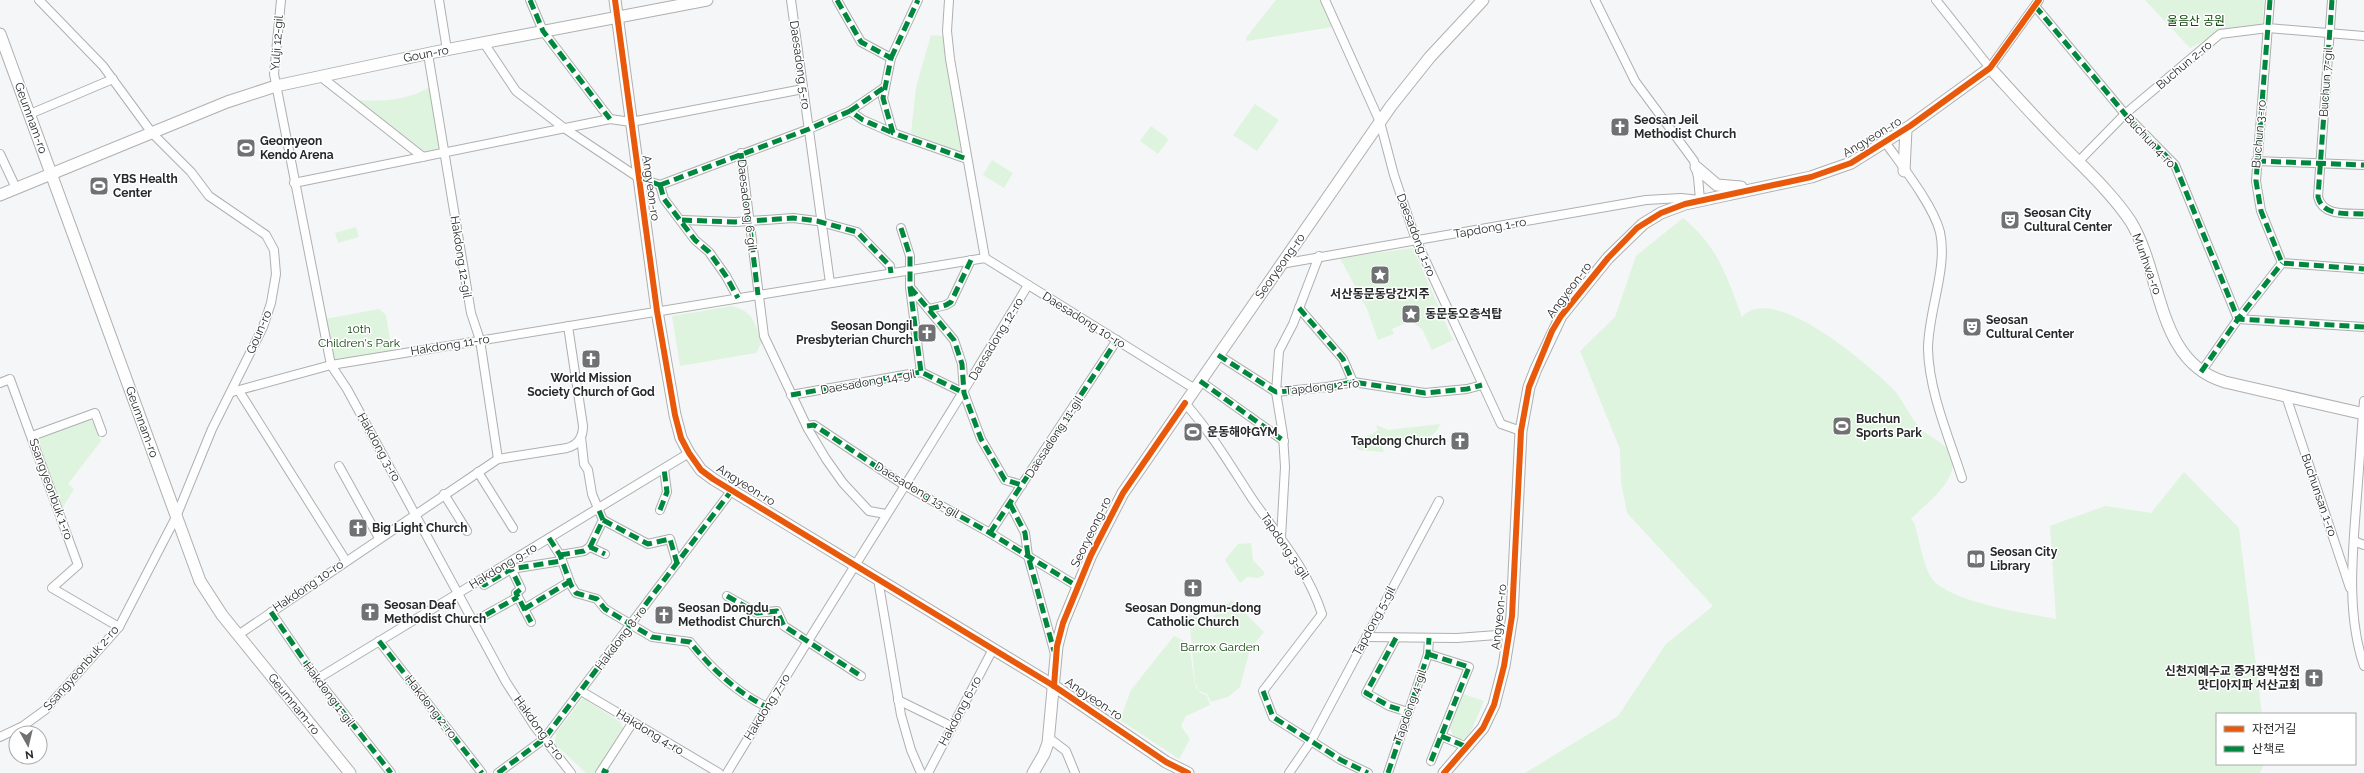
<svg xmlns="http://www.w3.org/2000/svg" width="2364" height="773" viewBox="0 0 2364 773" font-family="Raleway,'Noto Sans KR',sans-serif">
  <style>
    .green { fill: #def4de }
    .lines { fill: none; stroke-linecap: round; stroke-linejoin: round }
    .street-casing { stroke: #aeafb0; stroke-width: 10 }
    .secondary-casing { stroke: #aeafb0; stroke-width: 13 }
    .street { stroke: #fefefe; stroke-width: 8 }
    .secondary { stroke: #fefefe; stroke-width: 11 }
    .quiet { stroke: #00873e; stroke-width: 5; stroke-dasharray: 10 5; stroke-linecap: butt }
    .cycleway-casing { stroke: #fff; stroke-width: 8 }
    .cycleway { stroke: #e8590c; stroke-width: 6 }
    .labels { text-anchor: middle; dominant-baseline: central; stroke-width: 3; stroke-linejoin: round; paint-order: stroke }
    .park-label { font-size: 12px; fill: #0f470c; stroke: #fff }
    .street-label { font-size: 12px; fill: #28292a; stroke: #fff }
    .poi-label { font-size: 12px; font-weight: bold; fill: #28292a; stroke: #fff; text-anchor: start }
  </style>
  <rect width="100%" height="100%" fill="#f5f6f8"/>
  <g class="green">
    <polygon points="1276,0 1320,0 1332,27 1247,41 1246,38"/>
    <polygon points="2145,0 2264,0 2262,27 2224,31 2190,48"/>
    <polygon points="931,35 943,36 962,153 911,133 916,87"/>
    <path d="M 430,87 L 439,147 L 433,151 L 425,152 L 358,100 C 383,102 408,100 430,87 Z"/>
    <polygon points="1255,104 1279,120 1257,151 1233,135"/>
    <polygon points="1151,126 1169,139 1158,154 1140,141"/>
    <polygon points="992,160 1013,173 1004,188 983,175"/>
    <path d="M 1683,218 C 1718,246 1727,277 1742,317 C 1773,282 1866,363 1890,386 C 1903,398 1908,415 1920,428 C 1929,438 1953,445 1953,462 C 1953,486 1925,504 1911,519 L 1914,522 C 1919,538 1923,563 1930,576 C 1945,602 2026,613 2056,619 L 2050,526 L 2105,506 L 2151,513 L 2184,472 L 2239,528 L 2262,714 L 2217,714 L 2217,764 L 2264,764 L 2260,773 L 1525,773 L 1618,716 L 1666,644 L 1713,606 L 1627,513 L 1621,482 L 1620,449 L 1580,351 L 1615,317 L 1636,256 Z"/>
    <polygon points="356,227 359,237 338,243 335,233"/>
    <polygon points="1413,248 1453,340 1432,350 1422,329 1410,321 1392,329 1394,334 1378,340 1367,309 1340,258"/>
    <path d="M 732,306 C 754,312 754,322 762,342 L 756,353 L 680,366 L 672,316 Z"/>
    <polygon points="379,309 386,315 392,352 333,363 325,319"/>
    <polygon points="88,419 95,422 101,441 68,484 74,489 62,509 38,442 41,436"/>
    <path d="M 1440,424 C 1433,445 1402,443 1382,446 L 1384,452 L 1358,450 L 1352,441 L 1372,434 L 1378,430 L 1376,425 L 1388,430 Z"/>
    <polygon points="1251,543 1253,560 1264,572 1264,575 1258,578 1247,577 1240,583 1225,560 1238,544"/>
    <polygon points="1232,600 1264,632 1250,649 1240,687 1228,697 1211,702 1207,694 1199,691 1195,683 1189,615 1211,619"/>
    <polygon points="1174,636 1189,643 1195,685 1199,692 1207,696 1210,705 1186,716 1181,726 1190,739 1179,759 1120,720 1131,690"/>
    <polygon points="1463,694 1484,701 1471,731 1465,739 1454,739 1450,728"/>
    <polygon points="583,698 620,722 624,730 598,773 586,773 555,744 556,733"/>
  </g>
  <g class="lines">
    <defs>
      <g id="street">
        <polyline points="281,0 274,74 331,365 347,389 506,682 535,727 571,773"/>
        <polyline points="439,0 447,50"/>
        <polyline points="530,0 543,31 610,119"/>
        <polyline points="791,0 830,283"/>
        <polyline points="837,0 861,42 891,58 883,98 893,133 967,159"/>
        <polyline points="949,0 947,31 950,59 985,258"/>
        <polyline points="1325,0 1380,122 1394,175 1416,240 1501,424 1521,431"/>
        <polyline points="1936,0 1990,68 2039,0"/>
        <polyline points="2270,0 2256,181 2261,211 2282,263 2364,269"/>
        <path d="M 2332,0 L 2318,197 C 2323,217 2348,213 2364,214"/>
        <polyline points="2035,6 2125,114 2175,165 2238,319 2364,327"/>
        <polyline points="484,43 516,91 564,128 639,178 660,185"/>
        <polyline points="428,54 471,313 480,340 498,459"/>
        <polyline points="891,58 918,0"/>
        <polyline points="320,76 423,157"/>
        <polyline points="850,111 885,87"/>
        <polyline points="30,114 113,79"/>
        <path d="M 1885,142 C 1902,166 1933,205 1940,232 C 1948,268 1928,312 1928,349 C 1929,392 1949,437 1962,478"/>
        <polyline points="741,153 764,336 808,429 826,459 843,483 869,511 886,514"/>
        <polyline points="0,154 16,188"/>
        <polyline points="2256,161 2364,165"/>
        <polyline points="2078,162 2125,114 2220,34 2268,28 2364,36"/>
        <polyline points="294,183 610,119 631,122 803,89"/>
        <polyline points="660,185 809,129 850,111 863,120 893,133"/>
        <polyline points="660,185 664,199 695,240 709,252 726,276 738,298"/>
        <polyline points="682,220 735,222 793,218 817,221 857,232 890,266 891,273"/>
        <polyline points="901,228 910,256 910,287 921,372"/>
        <polyline points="1281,264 1646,200 1681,198 1700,200 1698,177 1694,161 1635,81 1595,0"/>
        <polyline points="910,287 954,340 962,364 964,393 981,439 1005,480 1022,485"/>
        <polyline points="1299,308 1343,359 1353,382"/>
        <polyline points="929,309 946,305 951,302 971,260"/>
        <polyline points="1218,355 1276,392 1327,387 1353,382 1425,393 1467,389 1482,385"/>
        <polyline points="2201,372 2238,319 2282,263"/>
        <polyline points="1200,381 1284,441"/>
        <polyline points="0,383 10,379 78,565 52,588 119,627"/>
        <polyline points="239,391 346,561"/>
        <polyline points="232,392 331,365 985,258 1195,389"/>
        <polyline points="791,395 921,372 964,393"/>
        <polyline points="2286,396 2350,588"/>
        <path d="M 2364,401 C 2361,436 2359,472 2356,508 C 2352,559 2347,616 2364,666"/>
        <path d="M 1185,403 C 1213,435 1230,465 1253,500 C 1279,537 1308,570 1322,614 L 1263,691 L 1273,717 L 1341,760 L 1368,773"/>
        <polyline points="807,426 814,425 904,485 990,533 1077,586"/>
        <polyline points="32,436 95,413 102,432"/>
        <polyline points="581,437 584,464 588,470 592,494 603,520 590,547"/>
        <polyline points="339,466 379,538"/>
        <polyline points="478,472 513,528"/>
        <polyline points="444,494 467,531"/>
        <polyline points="1010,504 1025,533 1028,556 1055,654"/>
        <polyline points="660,510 667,492 664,469"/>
        <polyline points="603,520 648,544 670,539 677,563"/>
        <polyline points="990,533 1117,340"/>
        <path d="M 549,538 L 560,555 L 571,585 L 576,593 L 597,599 L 605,609 L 652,637 L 690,642 C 710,667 737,693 767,707"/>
        <polyline points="1281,538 1285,467 1283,435 1276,392 1279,351 1293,324 1319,256"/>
        <polyline points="2354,541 2364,545"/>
        <polyline points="560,555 584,551 590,547 605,554"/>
        <polyline points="509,564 521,589 516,593 531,622"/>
        <polyline points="878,579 901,715 911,750 921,773"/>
        <polyline points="481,580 484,585 511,569 561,561"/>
        <polyline points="727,596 757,613 777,611 784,626 861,676"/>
        <polyline points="524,609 569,582"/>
        <polyline points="271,612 317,679 391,773"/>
        <polyline points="473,622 518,597"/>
        <path d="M 238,635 L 498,459 L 567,448 C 578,445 583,437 583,426 L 568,326"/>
        <polyline points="1366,637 1457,638 1510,634"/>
        <polyline points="1396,638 1366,693 1389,706 1408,712"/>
        <polyline points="379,641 482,773"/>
        <polyline points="1428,654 1469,667 1431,761"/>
        <polyline points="317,679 689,453"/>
        <polyline points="581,691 719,773"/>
        <polyline points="898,700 951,726"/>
        <polyline points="1441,736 1467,747"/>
        <polyline points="0,737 23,726 45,710 119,627 176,517 212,429 263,327 271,303 276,274 274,250 266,235 209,196 191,172 152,133 103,66 39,0"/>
        <polyline points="1049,738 1066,751 1075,773"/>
        <polyline points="498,773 544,739 732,490"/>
        <polyline points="600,773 633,722"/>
        <path d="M 727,773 C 826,609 930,449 1028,285"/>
        <polyline points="928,773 993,649"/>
        <polyline points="1289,773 1311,741 1439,501"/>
        <polyline points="1388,773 1428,654 1429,638"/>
      </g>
      <g id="secondary">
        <polyline points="615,0 657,311 675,415 681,438 689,453 701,470 713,479 1054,686 1166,762 1188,773"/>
        <polyline points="0,34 200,581 222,615 350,773"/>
        <polyline points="1696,167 1717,185 1741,187"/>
        <polyline points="1904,171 1906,129"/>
        <polyline points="0,195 227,102 276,86 435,52 707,0"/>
        <polyline points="1033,773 1044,754 1048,743 1057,646 1063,623 1091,555 1123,493 1391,106 1430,57 1483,0"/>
        <path d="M 1444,773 L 1483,728 L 1494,705 L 1504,666 L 1512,616 L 1521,431 L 1529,387 L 1536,369 L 1561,316 L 1608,258 L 1643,224 L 1661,213 L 1685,204 L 1811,177 L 1851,163 L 1910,126 L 1990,68 C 2013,93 2036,119 2060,143 C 2084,168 2112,193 2131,222 C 2163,275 2156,362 2225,382 L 2364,414"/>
      </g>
    </defs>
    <use href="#street" class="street-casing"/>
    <use href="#secondary" class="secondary-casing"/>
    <use href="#street" class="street"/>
    <use href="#secondary" class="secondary"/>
    <g class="quiet">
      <polyline points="530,0 543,31 610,119"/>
      <polyline points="837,0 861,42 891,58 883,98 893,133 967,159"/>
      <polyline points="2270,0 2256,181 2261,211 2282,263 2364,269"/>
      <path d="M 2332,0 L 2318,197 C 2323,217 2348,213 2364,214"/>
      <polyline points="2035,6 2125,114 2175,165 2238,319 2364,327"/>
      <polyline points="891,58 918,0"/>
      <polyline points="850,111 885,87"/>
      <polyline points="741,153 758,295"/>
      <polyline points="2256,161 2364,165"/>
      <polyline points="639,178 660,185"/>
      <polyline points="660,185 809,129 850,111 863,120 893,133"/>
      <polyline points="660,185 664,199 695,240 709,252 726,276 738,298"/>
      <polyline points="682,220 735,222 793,218 817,221 857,232 890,266 891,273"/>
      <polyline points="901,228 910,256 910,287 921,372"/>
      <polyline points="910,287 954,340 962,364 964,393 981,439 1005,480 1022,485"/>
      <polyline points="1299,308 1343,359 1353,382"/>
      <polyline points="929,309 946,305 951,302 971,260"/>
      <polyline points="1218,355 1276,392 1327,387 1353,382 1425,393 1467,389 1482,385"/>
      <polyline points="2201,372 2238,319 2282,263"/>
      <polyline points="1200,381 1284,441"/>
      <polyline points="791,395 921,372 964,393"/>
      <polyline points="807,426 814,425 904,485 990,533 1077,586"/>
      <polyline points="1010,504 1025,533 1028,556 1054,651"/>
      <polyline points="660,510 667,492 664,469"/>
      <polyline points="603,520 648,544 670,539 677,563"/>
      <polyline points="990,533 1117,340"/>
      <path d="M 549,538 L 560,555 L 571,585 L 576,593 L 597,599 L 605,609 L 652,637 L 690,642 C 710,667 737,693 767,707"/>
      <polyline points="590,547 603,520 598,508"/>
      <polyline points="560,555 584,551 590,547 605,554"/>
      <polyline points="508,563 521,589 516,593 531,622"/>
      <polyline points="481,580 484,585 511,569 561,561"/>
      <polyline points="727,596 757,613 777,611 784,626 861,676"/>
      <polyline points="524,609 569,582"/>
      <polyline points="271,612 317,679 391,773"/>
      <polyline points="473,622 518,597"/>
      <polyline points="1396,638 1366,693 1389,706 1408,712"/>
      <polyline points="379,641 482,773"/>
      <polyline points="1428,654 1469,667 1431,761"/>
      <polyline points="1263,691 1273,717 1341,760 1368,773"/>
      <polyline points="1441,736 1467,747"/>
      <polyline points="602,770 608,773"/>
      <polyline points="498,773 544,739 732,490"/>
      <polyline points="1388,773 1428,654 1429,638"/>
    </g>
    <defs>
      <g id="cycleway">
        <polyline points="615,0 657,311 675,415 681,438 689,453 701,470 713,479 1054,686 1166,762 1188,773"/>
        <polyline points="1054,686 1057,646 1063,623 1091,555 1123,493 1185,403"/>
        <polyline points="1444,773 1483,728 1494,705 1504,666 1512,616 1521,431 1529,387 1552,331 1561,316 1608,258 1637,228 1661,213 1685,204 1811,177 1851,163 1910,126 1990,68 2039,0"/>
      </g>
    </defs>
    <use href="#cycleway" class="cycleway-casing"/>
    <use href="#cycleway" class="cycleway"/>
  </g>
  <defs>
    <symbol id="church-square" viewBox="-11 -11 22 22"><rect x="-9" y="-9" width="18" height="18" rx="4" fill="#707172" stroke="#fff"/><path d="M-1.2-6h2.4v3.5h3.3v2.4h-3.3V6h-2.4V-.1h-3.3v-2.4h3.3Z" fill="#fff"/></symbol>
    <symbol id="stadium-square" viewBox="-11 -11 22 22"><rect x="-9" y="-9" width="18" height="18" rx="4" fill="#707172" stroke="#fff"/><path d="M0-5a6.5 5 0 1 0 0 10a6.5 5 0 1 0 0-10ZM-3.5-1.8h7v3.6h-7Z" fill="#fff"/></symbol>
    <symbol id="theatre-square" viewBox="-11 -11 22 22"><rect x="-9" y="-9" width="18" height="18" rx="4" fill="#707172" stroke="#fff"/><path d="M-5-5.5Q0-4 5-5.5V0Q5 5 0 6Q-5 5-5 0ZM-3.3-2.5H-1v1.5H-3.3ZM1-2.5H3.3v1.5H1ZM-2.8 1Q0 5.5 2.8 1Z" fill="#fff"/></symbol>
    <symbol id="sight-square" viewBox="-11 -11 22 22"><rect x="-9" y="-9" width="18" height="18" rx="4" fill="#707172" stroke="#fff"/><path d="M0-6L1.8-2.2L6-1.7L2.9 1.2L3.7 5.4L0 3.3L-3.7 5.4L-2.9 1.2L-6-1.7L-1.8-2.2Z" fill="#fff"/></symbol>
    <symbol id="library-square" viewBox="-11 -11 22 22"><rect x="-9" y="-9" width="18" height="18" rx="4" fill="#707172" stroke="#fff"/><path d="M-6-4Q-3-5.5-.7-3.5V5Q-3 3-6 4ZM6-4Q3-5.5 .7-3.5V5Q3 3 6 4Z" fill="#fff"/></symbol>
  </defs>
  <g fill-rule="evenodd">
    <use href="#church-square" x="1609" y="116" width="22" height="22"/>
    <use href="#stadium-square" x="235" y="137" width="22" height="22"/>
    <use href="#stadium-square" x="88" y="175" width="22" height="22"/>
    <use href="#theatre-square" x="1999" y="209" width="22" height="22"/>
    <use href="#sight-square" x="1369" y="264" width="22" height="22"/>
    <use href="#sight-square" x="1400" y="303" width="22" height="22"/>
    <use href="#theatre-square" x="1961" y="316" width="22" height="22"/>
    <use href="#church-square" x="916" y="322" width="22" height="22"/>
    <use href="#church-square" x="580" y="348" width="22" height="22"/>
    <use href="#stadium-square" x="1831" y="415" width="22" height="22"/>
    <use href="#stadium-square" x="1182" y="421" width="22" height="22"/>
    <use href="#church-square" x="1449" y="430" width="22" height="22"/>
    <use href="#church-square" x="347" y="517" width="22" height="22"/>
    <use href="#library-square" x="1965" y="548" width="22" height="22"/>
    <use href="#church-square" x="1182" y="577" width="22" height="22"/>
    <use href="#church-square" x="359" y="601" width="22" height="22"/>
    <use href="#church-square" x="653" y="604" width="22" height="22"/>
    <use href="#church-square" x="2303" y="667" width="22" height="22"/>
  </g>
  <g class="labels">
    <g class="park-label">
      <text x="2196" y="21">울음산 공원</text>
      <text x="359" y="329">10th<tspan x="359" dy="14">Children's Park</tspan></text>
      <text x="1220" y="647">Barrox Garden</text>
    </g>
    <g class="street-label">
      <text transform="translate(277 43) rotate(-86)">Yulji 12-gil</text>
      <text transform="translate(426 54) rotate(-11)">Goun-ro</text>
      <text transform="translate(800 65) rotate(82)">Daesadong 5-ro</text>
      <text transform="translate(2184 65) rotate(-40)">Buchun 2-ro</text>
      <text transform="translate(2326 82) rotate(-86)">Buchun 7-gil</text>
      <text transform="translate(31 118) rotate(70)">Geumnam-ro</text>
      <text transform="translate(2259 134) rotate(-85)">Buchun 3-ro</text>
      <text transform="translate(1872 137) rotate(-31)">Angyeon-ro</text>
      <text transform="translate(2150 141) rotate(47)">Buchun 4-ro</text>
      <text transform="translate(651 188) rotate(82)">Angyeon-ro</text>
      <text transform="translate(747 205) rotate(83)">Daesadong 6-gil</text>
      <text transform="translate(1490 228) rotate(-10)">Tapdong 1-ro</text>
      <text transform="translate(1416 235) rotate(69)">Daesadong 1-ro</text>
      <text transform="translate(461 257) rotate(81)">Hakdong 12-gil</text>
      <text transform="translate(2147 264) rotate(70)">Munhwa-ro</text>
      <text transform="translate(1280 266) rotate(-55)">Seoryeong-ro</text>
      <text transform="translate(1569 290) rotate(-53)">Angyeon-ro</text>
      <text transform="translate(1084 320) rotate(32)">Daesadong 10-ro</text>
      <text transform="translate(259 332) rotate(-67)">Goun-ro</text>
      <text transform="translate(996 339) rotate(-59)">Daesadong 12-ro</text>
      <text transform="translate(450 345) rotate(-9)">Hakdong 11-ro</text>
      <text transform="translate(868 382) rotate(-10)">Daesadong 14-gil</text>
      <text transform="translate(1322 387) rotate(-6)">Tapdong 2-ro</text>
      <text transform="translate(142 422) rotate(70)">Geumnam-ro</text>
      <text transform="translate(1054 437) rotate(-57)">Daesadong 11-gil</text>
      <text transform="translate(379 447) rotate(61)">Hakdong 3-ro</text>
      <text transform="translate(746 485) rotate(32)">Angyeon-ro</text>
      <text transform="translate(51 489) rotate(70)">Ssangyeonbuk 1-ro</text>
      <text transform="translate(917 490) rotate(31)">Daesadong 13-gil</text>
      <text transform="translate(2319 495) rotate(71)">Buchunsan 1-ro</text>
      <text transform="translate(1091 532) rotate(-64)">Seoryeong-ro</text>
      <text transform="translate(1285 546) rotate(56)">Tapdong 3-gil</text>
      <text transform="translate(503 566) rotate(-31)">Hakdong 9-ro</text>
      <text transform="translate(308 586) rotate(-34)">Hakdong 10-ro</text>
      <text transform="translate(1499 617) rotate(-84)">Angyeon-ro</text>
      <text transform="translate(1374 621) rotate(-62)">Tapdong 5-gil</text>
      <text transform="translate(621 638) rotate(-53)">Hakdong 8-ro</text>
      <text transform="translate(81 668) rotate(-49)">Ssangyeonbuk 2-ro</text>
      <text transform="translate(329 694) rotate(53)">Hakdong 1-gil</text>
      <text transform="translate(1094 699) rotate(34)">Angyeon-ro</text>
      <text transform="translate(294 704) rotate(51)">Geumnam-ro</text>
      <text transform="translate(1410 706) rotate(-71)">Tapdong 4-gil</text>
      <text transform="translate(431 707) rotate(52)">Hakdong 2-ro</text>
      <text transform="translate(767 707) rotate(-58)">Hakdong 7-ro</text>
      <text transform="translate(960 711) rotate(-62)">Hakdong 6-ro</text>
      <text transform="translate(539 728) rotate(54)">Hakdong 3-ro</text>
      <text transform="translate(650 732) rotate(31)">Hakdong 4-ro</text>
    </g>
    <g class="poi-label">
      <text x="1634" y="120">Seosan Jeil<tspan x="1634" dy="14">Methodist Church</tspan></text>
      <text x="260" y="141">Geomyeon<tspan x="260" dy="14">Kendo Arena</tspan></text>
      <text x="113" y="179">YBS Health<tspan x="113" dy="14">Center</tspan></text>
      <text x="2024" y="213">Seosan City<tspan x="2024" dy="14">Cultural Center</tspan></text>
      <text x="1380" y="294" text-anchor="middle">서산동문동당간지주</text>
      <text x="1425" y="314">동문동오층석탑</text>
      <text x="1986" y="320">Seosan<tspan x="1986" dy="14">Cultural Center</tspan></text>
      <text x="913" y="326" text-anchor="end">Seosan Dongil<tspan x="913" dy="14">Presbyterian Church</tspan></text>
      <text x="591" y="378" text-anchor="middle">World Mission<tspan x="591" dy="14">Society Church of God</tspan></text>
      <text x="1856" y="419">Buchun<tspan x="1856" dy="14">Sports Park</tspan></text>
      <text x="1207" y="432">운동해야GYM</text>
      <text x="1446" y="441" text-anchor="end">Tapdong Church</text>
      <text x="372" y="528">Big Light Church</text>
      <text x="1990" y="552">Seosan City<tspan x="1990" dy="14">Library</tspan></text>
      <text x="384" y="605">Seosan Deaf<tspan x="384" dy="14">Methodist Church</tspan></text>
      <text x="678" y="608">Seosan Dongdu<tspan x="678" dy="14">Methodist Church</tspan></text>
      <text x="1193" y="608" text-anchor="middle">Seosan Dongmun-dong<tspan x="1193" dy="14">Catholic Church</tspan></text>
      <text x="2300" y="671" text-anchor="end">신천지예수교 증거장막성전<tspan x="2300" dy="14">맛디아지파 서산교회</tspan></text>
    </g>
  </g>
  <rect x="2216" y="713" width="140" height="52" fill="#ffffff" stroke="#a9a9aa"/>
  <rect x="2224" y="726" width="20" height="6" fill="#e8590c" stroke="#a9a9aa"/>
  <text x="2252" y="733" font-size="12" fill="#28292a">자전거길</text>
  <rect x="2224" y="746" width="20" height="6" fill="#00873e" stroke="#a9a9aa"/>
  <text x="2252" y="753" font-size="12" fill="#28292a">산책로</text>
  <g transform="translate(28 745) rotate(172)"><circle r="19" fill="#ffffff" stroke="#a9a9aa"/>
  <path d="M0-3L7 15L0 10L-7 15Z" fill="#707172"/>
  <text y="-6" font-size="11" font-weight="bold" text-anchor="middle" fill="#28292a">N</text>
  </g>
</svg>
